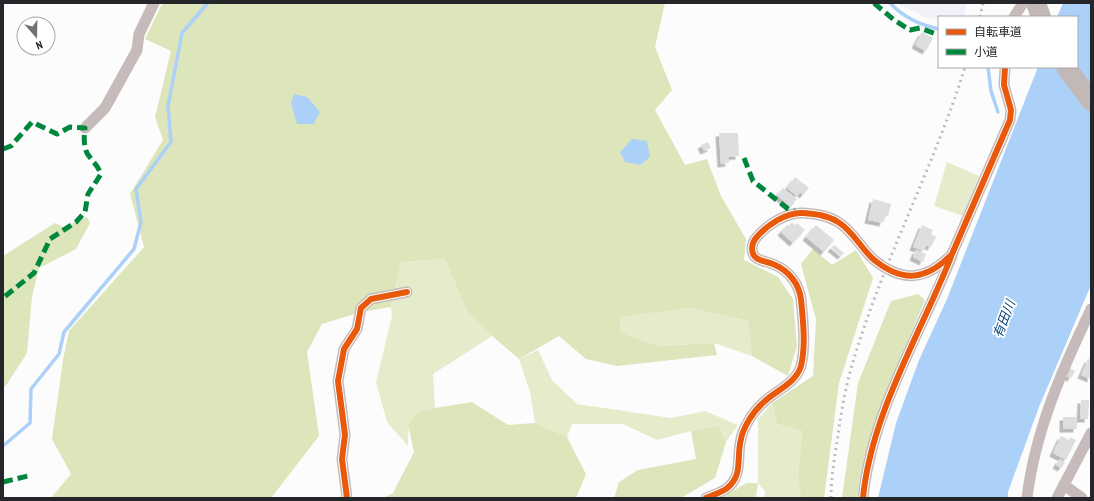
<svg xmlns="http://www.w3.org/2000/svg" width="1094" height="501" viewBox="0 0 1094 501" font-family="'PT Sans Narrow','Noto Sans JP',sans-serif">
  <style>
    .built { fill: #f0f1f9 }
    .green { fill: #e5eccc }
    .forest { fill: #dde5bb }
    .water { fill: #acd1f8 }
    .lines { fill: none; stroke-linecap: round; stroke-linejoin: round }
    .stream { stroke: #acd1f8; stroke-width: 3.5 }
    .building { fill: #dddedf; filter: url(#shadow) }
    .street { stroke: #c6bbba; stroke-width: 11 }
    .highway { stroke: #c2b8b6; stroke-width: 20 }
    .rail { stroke: #c0bbbb; stroke-width: 3; stroke-dasharray: 2 4; stroke-linecap: butt }
    .quiet { stroke: #00873e; stroke-width: 5; stroke-dasharray: 10 5; stroke-linecap: butt }
    .cycleway-casing { stroke: #fff; stroke-width: 8 }
    .cycleway { stroke: #e8590c; stroke-width: 6 }
    .labels { text-anchor: middle; dominant-baseline: central; stroke-width: 3.5; stroke-linejoin: round; paint-order: stroke }
    .water-label { font-size: 13px; font-style: italic; fill: #0f487c; stroke: #fff }
  </style>
  <defs>
    <filter id="shadow"><feDropShadow dx="-3.5" dy="3.5" stdDeviation="0" flood-color="#0004"/></filter>
  </defs>
  <rect width="100%" height="100%" fill="#fcfcfc"/>
  <polygon class="built" points="897,3 967,3 964,17 939,17 939,19 926,18"/>
  <g class="green">
    <polygon points="947,162 979,176 963,216 934,206"/>
    <path d="M 445,259 L 467,311 L 492,336 L 433,374 L 435,408 C 409,416 408,420 408,446 L 387,422 L 376,382 L 392,316 L 391,307 L 401,262 Z"/>
    <polygon points="691,308 748,321 752,356 714,343 658,346 620,332 621,317"/>
    <polygon points="538,350 552,380 577,404 671,418 705,411 738,425 726,442 719,426 691,431 657,440 623,424 572,424 567,437 535,423 530,392 519,359"/>
    <polygon points="772,403 777,424 802,431 798,478 801,498 753,498 756,496 762,498 766,493 758,483 758,419"/>
  </g>
  <g class="forest">
    <polygon points="165,3 665,3 655,47 672,90 655,110 685,165 707,159 721,196 746,239 744,260 778,277 793,299 797,346 788,376 752,356 748,321 691,308 621,317 620,332 658,346 714,343 717,355 617,366 586,359 559,336 519,359 492,336 467,311 445,259 401,262 391,307 361,312 322,324 307,352 319,436 271,498 51,498 71,474 52,439 63,360 69,331 144,247 130,194 163,140 155,117 171,51 145,39 161,6"/>
    <polygon points="87,217 90,223 76,249 39,268 32,297 27,353 7,384 3,388 3,256 55,223 63,227"/>
    <polygon points="813,249 832,265 856,250 873,278 839,383 824,498 801,498 798,478 802,431 777,424 772,403 813,376 816,319 801,264"/>
    <path d="M 918,294 L 925,300 C 898,365 865,428 857,498 L 842,498 L 858,383 L 891,301 Z"/>
    <polygon points="472,402 508,425 535,423 567,437 586,474 576,498 383,498 393,493 414,452 408,425 417,413 435,408"/>
    <polygon points="719,426 726,442 715,478 681,498 614,498 619,482 638,470 696,459 691,431"/>
    <polygon points="746,483 758,483 756,496 753,498 722,498"/>
  </g>
  <g class="water">
    <polygon points="1063,3 1091,3 1091,285 1039,407 1008,492 1008,498 878,498 896,423 919,360 947,299 1038,67 1077,67 1077,17 1057,17"/>
    <polygon points="294,94 307,97 320,112 314,124 297,124 291,103"/>
    <polygon points="632,139 647,141 650,157 640,165 625,162 620,152"/>
  </g>
  <g class="lines">
    <g class="stream">
      <path d="M 890,3 C 903,17 920,25 939,29"/>
      <polyline points="988,67 991,91 998,112"/>
      <polyline points="3,446 30,423 31,389 59,354 64,332 134,249 141,222 136,189 171,142 168,106 182,33 208,3"/>
    </g>
  </g>
  <g class="building">
    <polygon points="922,32 933,38 926,51 915,45"/>
    <polygon points="719,133 738,133 739,156 728,157 729,163 721,164"/>
    <polygon points="708,142 711,148 704,151 701,145"/>
    <polygon points="795,177 809,188 803,195 800,192 797,196 787,188"/>
    <polygon points="783,188 797,199 791,207 777,195"/>
    <polygon points="873,199 891,204 888,216 885,215 883,223 868,220"/>
    <polygon points="792,222 795,225 797,223 805,230 793,243 781,232 788,224 789,226"/>
    <polygon points="816,225 834,240 824,252 806,237"/>
    <polygon points="922,225 933,230 931,234 936,237 931,247 926,245 924,251 913,247"/>
    <polygon points="834,245 844,253 841,256 831,248"/>
    <polygon points="916,250 926,254 923,262 913,257"/>
    <polygon points="1088,359 1091,360 1091,379 1081,375"/>
    <polygon points="1069,368 1075,371 1071,378 1065,376"/>
    <polygon points="1081,400 1089,400 1088,419 1080,419"/>
    <rect x="1063" y="417" width="14" height="12"/>
    <polygon points="1061,436 1069,440 1070,437 1076,440 1066,460 1053,453"/>
    <polygon points="1060,459 1065,463 1061,468 1056,465"/>
  </g>
  <g class="lines">
    <g class="street">
      <polyline points="1014,17 1023,3"/>
      <polyline points="85,128 105,108 137,50 139,34 154,3"/>
      <polyline points="1064,485 1082,498"/>
      <polyline points="347,498 342,459 345,435 338,381 344,349 357,329 361,308 371,299 407,292"/>
      <path d="M 706,498 C 712,495 720,493 726,489 C 744,476 736,457 741,439 C 742,433 746,425 749,420 C 753,413 759,406 765,401 C 777,390 796,383 801,366 C 806,346 803,320 801,299 C 799,284 789,271 775,265 C 770,262 763,262 758,259 C 750,255 751,244 756,238 C 767,225 786,212 803,213 C 815,214 827,215 838,222 C 853,231 860,247 873,259 C 902,283 926,281 952,254 L 1010,120 L 1011,110 L 1004,85 L 1005,67"/>
      <path d="M 863,498 C 871,414 920,334 952,256"/>
      <path d="M 1027,498 C 1035,431 1062,370 1091,309"/>
      <polyline points="1057,498 1091,433"/>
    </g>
    <g class="highway">
      <polyline points="1036,3 1041,17"/>
      <polyline points="1066,67 1091,101"/>
    </g>
    <g class="rail">
      <polyline points="980,17 983,3"/>
      <path d="M 831,498 C 831,477 835,455 838,435 C 842,407 847,379 856,352 C 886,255 935,164 965,67"/>
    </g>
    <g class="quiet">
      <polyline points="153,3 153,4"/>
      <polyline points="874,3 894,20 910,30 920,28 939,35"/>
      <path d="M 3,149 L 11,146 L 32,122 L 57,134 L 70,127 L 85,128 C 84,136 83,149 89,156 C 94,163 98,166 101,174 L 88,194 L 85,212 L 76,222 L 50,239 L 34,273 L 3,298"/>
      <polyline points="744,158 753,181 788,209 796,212"/>
      <polyline points="3,482 32,475"/>
    </g>
    <defs>
      <g id="cycleway">
        <polyline points="347,498 342,459 345,435 338,381 344,349 357,329 361,308 371,299 407,292"/>
        <path d="M 706,498 C 712,495 720,493 726,489 C 744,476 736,457 741,439 C 742,433 746,425 749,420 C 753,413 759,406 765,401 C 777,390 796,383 801,366 C 806,346 803,320 801,299 C 799,284 789,271 775,265 C 770,262 763,262 758,259 C 750,255 751,244 756,238 C 767,225 786,212 803,213 C 815,214 827,215 838,222 C 853,231 860,247 873,259 C 902,283 926,281 952,254 L 1010,120 L 1011,110 L 1004,85 L 1005,67"/>
        <path d="M 863,498 C 871,414 920,335 951,257"/>
      </g>
    </defs>
    <use href="#cycleway" class="cycleway-casing"/>
    <use href="#cycleway" class="cycleway"/>
  </g>
  <g class="labels">
    <g class="water-label">
      <text transform="translate(1004 319) rotate(-69)">有田川</text>
    </g>
  </g>
  <rect width="1094" height="501" fill="none" stroke="#25262a" stroke-width="8"/>
  <rect x="938" y="16" width="140" height="52" fill="#ffffff" stroke="#a8a8aa"/>
  <rect x="946" y="29" width="20" height="6" fill="#e8590c" stroke="#a8a8aa"/>
  <text x="974" y="36" font-size="12" fill="#25262a">自転車道</text>
  <rect x="946" y="49" width="20" height="6" fill="#00873e" stroke="#a8a8aa"/>
  <text x="974" y="56" font-size="12" fill="#25262a">小道</text>
  <g transform="translate(36 36) rotate(160)"><circle r="19" fill="#ffffff" stroke="#a8a8aa"/>
  <path d="M0-3L7 15L0 10L-7 15Z" fill="#707174"/>
  <text y="-6" font-size="11" font-weight="bold" text-anchor="middle" fill="#25262a">N</text>
  </g>
</svg>
